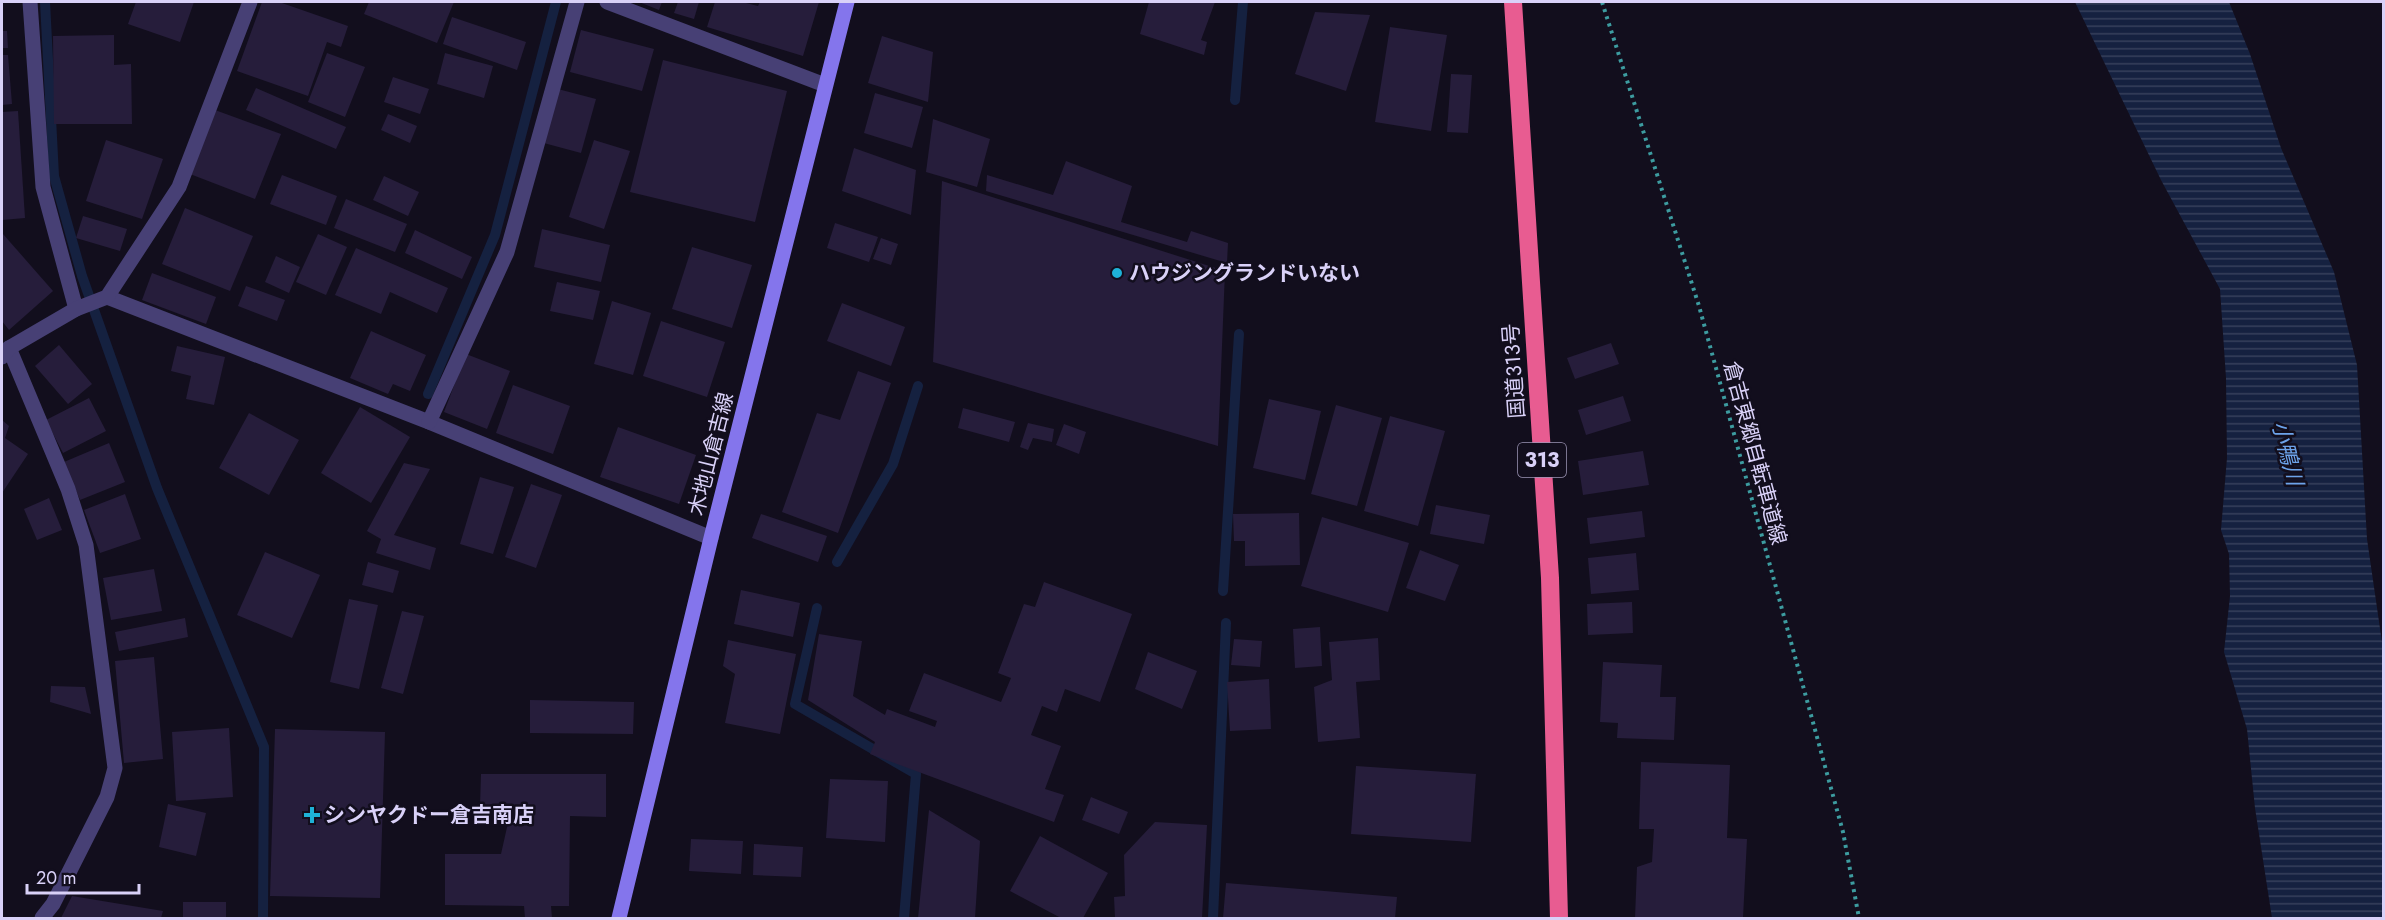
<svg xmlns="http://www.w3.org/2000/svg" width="2385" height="920" viewBox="0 0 2385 920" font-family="Jost,'Noto Sans JP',sans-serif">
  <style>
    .water { fill: url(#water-rules) }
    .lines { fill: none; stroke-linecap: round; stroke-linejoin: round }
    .stream { stroke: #152140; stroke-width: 10 }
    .building { fill: #261d3b }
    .path { stroke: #3d9ca0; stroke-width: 4; stroke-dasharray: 3 4.5; stroke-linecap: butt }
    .street { stroke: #474075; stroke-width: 15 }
    .secondary { stroke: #8475ec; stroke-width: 15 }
    .highway { stroke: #e85c91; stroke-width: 18 }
    .poi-dot { fill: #1eb2d7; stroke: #120e1d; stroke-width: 2 }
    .labels { text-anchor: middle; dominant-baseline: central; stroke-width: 5; stroke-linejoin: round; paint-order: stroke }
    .shield { fill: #120e1d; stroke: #9d96b6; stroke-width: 1.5 }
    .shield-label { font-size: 20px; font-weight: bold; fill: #d9d1f8 }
    .poi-label { font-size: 21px; font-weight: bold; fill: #d9d1f8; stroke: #120e1d; text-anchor: start }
    .street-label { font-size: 21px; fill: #d9d1f8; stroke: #120e1d }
    .water-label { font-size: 22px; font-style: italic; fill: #6da3ea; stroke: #120e1d }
  </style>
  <defs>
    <pattern id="water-rules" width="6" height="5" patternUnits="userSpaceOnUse" patternTransform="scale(1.5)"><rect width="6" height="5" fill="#152140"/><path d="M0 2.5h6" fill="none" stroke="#36405c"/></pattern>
  </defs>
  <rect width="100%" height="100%" fill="#120e1d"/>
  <polygon class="water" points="2075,2 2229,2 2250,54 2281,148 2334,272 2357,365 2367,539 2384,656 2383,918 2272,918 2255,808 2247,729 2224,652 2230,596 2229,554 2221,530 2227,458 2226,378 2220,289 2161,180"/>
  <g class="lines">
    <g class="stream">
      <polyline points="45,2 54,176 82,276 157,488 264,747 263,918"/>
      <polyline points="1235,100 1243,2"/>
      <polyline points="428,394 495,235 556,2"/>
      <polyline points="837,562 893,464 918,386"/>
      <polyline points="1223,591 1239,334"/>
      <polyline points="817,608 795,704 916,774 904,918"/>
      <polyline points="1213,918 1226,623"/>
    </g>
  </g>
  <g class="building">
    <polygon points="136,2 194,2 180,42 128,24"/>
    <polygon points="262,2 279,2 348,26 341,47 327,42 308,96 237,71"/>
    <polygon points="369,2 454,2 437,43 364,14"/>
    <polygon points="639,2 662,2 659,10"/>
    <polygon points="678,2 699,2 694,19 674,13"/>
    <polygon points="715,2 742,2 758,6 760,2 819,2 803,56 707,27"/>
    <polygon points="1149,2 1215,2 1201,40 1207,42 1204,55 1140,34"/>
    <polygon points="1315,12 1370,15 1346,91 1295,74"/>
    <polygon points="452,17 526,42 517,70 443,44"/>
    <polygon points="1390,27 1447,35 1431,131 1375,122"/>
    <polygon points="581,30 654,49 642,91 570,72"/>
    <polygon points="2,31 7,31 8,48 2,48"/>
    <polygon points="114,35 114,65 131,64 132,124 54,124 53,36"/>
    <polygon points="882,36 933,52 928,102 868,83"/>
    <polygon points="327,53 365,67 345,117 308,102"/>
    <polygon points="445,53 493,66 484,98 437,84"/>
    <polygon points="2,55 8,55 12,104 2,105"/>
    <polygon points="663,60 787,91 755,222 630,192"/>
    <polygon points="1451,74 1472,75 1468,133 1447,132"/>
    <polygon points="393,77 429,89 420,114 384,102"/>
    <polygon points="256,88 346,127 336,149 246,110"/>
    <polygon points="554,88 596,99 581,153 540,142"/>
    <polygon points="875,93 923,107 912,148 864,133"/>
    <polygon points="215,110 281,134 255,199 190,174"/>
    <polygon points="18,111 25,218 2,220 2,112"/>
    <polygon points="388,114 417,126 410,143 381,130"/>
    <polygon points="933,119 990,139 977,187 926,172"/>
    <polygon points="106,140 163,159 142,219 86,201"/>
    <polygon points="594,140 630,151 604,229 569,217"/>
    <polygon points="854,148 916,170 911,215 842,191"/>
    <polygon points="1066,161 1132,186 1121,222 1187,242 1191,231 1228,243 1227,263 986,191 987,175 1053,195"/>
    <polygon points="282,175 337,196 326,225 270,204"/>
    <polygon points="384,176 419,192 408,216 373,200"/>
    <polygon points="942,181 1225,271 1218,446 933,362"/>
    <polygon points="346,199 407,224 395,252 334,228"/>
    <polygon points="185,208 253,236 230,291 162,264"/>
    <polygon points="83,216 127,229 120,251 76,238"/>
    <polygon points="835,223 878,237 869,262 827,248"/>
    <polygon points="542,229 610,245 601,282 534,267"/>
    <polygon points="415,230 472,257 462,279 405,253"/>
    <polygon points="3,234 53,291 9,330 2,321"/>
    <polygon points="318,234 347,247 326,295 296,282"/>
    <polygon points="881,238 898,244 891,265 873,259"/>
    <polygon points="692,247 752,265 732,328 672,309"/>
    <polygon points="356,248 448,288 437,313 390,292 381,314 335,295"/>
    <polygon points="276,256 300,267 289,293 265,282"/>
    <polygon points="152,273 216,297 206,324 142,300"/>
    <polygon points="557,282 600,291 593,320 550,311"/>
    <polygon points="246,286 285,300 277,321 238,306"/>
    <polygon points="612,301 651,313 633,375 594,364"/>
    <polygon points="842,303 905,327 891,366 827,341"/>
    <polygon points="661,321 725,342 707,397 643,376"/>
    <polygon points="371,331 426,355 410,391 393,384 388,394 350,378"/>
    <polygon points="1611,343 1619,364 1575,379 1567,358"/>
    <polygon points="59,345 92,384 68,404 35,366"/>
    <polygon points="177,346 225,357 214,405 186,399 191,376 171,371"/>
    <polygon points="466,354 510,371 487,429 444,412"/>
    <polygon points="858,371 891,383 838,533 782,512 817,413 840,420"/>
    <polygon points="513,385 570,406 553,454 496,433"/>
    <polygon points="1623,396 1631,421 1586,435 1578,410"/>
    <polygon points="89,398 106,431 63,453 46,420"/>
    <polygon points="1269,399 1321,411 1305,480 1253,468"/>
    <polygon points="1336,405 1382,418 1357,506 1311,494"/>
    <polygon points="360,407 410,437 371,503 321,473"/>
    <polygon points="963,408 1015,422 1009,442 958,428"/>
    <polygon points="249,413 299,440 269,495 219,468"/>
    <polygon points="1390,416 1445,431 1418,526 1364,511"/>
    <polygon points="2,420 9,426 5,438 28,454 2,493"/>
    <polygon points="1028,423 1054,429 1052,442 1033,438 1028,450 1020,447"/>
    <polygon points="1064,424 1086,432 1079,454 1056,445"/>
    <polygon points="618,427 696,455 679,504 600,477"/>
    <polygon points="109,443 125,482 80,500 64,462"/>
    <polygon points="1643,451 1649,485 1583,495 1578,461"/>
    <polygon points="404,463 430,469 394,535 436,548 430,570 376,553 381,539 367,531"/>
    <polygon points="480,477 514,487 493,554 460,544"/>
    <polygon points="531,484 562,495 536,568 505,557"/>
    <polygon points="125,494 141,539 100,553 84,510"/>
    <polygon points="49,498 62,530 37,540 24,509"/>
    <polygon points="1436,505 1490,515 1484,544 1430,534"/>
    <polygon points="1642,511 1645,537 1590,544 1587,518"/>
    <polygon points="1299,513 1300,565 1245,566 1245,541 1234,541 1233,514"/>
    <polygon points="761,514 827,536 818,562 752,538"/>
    <polygon points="1322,517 1409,543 1388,612 1301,586"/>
    <polygon points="1420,550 1459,565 1445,601 1406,588"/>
    <polygon points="265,552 320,575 292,638 237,615"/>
    <polygon points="1636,553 1639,590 1591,594 1588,558"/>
    <polygon points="368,562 399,571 393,593 362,585"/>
    <polygon points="154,569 162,611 111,620 103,578"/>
    <polygon points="1044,582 1132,614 1100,702 1065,689 1057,712 1042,706 1031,735 1061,746 1045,789 1064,795 1054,822 870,754 875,742 808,700 819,634 862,641 853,696 885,715 887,709 935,727 937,721 909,711 924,673 1001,702 1011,678 998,673 1024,604 1035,607"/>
    <polygon points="741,590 800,603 793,637 734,624"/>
    <polygon points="349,599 378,605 359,689 330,682"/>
    <polygon points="1632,602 1633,633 1588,635 1587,604"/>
    <polygon points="402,611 424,616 403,694 381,688"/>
    <polygon points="185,618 188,637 119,651 115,632"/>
    <polygon points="1320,627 1322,666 1295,668 1293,629"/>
    <polygon points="1378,638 1380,680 1356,682 1360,738 1318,742 1314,687 1332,680 1329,642"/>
    <polygon points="1234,639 1262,641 1260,667 1231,665"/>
    <polygon points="728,640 796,654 780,734 725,723 735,674 723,666"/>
    <polygon points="1148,652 1197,671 1182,709 1135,689"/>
    <polygon points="154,657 163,759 124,763 115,661"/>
    <polygon points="1603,662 1662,665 1660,697 1676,697 1674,740 1617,738 1618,723 1600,722"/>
    <polygon points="1269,679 1271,729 1230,731 1227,682"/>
    <polygon points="51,686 85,687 91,714 50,702"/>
    <polygon points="530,700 634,702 633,734 530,733"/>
    <polygon points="229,728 233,797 176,801 172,732"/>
    <polygon points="275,729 385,732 380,898 270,896"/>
    <polygon points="1641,762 1730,765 1727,838 1747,839 1743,918 1635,918 1637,867 1652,862 1654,829 1639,829"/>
    <polygon points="1356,766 1476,774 1471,842 1351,834"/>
    <polygon points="481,774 606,774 606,817 570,816 569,906 551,906 552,918 525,918 524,906 445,905 445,854 501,854 510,814 480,807"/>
    <polygon points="830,779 888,781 885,842 826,838"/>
    <polygon points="1091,797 1128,812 1119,834 1082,820"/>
    <polygon points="168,804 206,813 196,856 159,847"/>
    <polygon points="929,810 980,841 975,918 918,918"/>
    <polygon points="1155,822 1207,825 1202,918 1115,918 1114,897 1125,896 1124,855"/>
    <polygon points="1040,836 1108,873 1083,918 1061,918 1010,891"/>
    <polygon points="691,839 743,841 741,874 689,871"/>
    <polygon points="754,844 803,847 801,877 753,875"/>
    <polygon points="1226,883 1397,897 1395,918 1223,918"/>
    <polygon points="72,896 163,911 161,918 61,918"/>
    <rect x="183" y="902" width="43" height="16"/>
  </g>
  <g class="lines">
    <polyline class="path" points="1602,2 1699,306 1843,832 1859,918"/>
    <g class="street">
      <polyline points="30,2 43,187 76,309"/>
      <polyline points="607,2 825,85"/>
      <polyline points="107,297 429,422 711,538"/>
      <polyline points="9,348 68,489 86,545 115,768 107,797 53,904 42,918"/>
      <polyline points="2,357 9,348 76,309 107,297 179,187 250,2"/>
      <polyline points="429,422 507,252 577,2"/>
    </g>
    <polyline class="secondary" points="619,918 711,538 847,2"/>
    <polyline class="highway" points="1513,2 1550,578 1559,918"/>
  </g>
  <g class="poi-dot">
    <circle cx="1117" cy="273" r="6"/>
    <path d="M309 806h6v6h6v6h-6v6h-6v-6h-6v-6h6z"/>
  </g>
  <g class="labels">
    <rect class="shield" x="1518" y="443" width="48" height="34" rx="4.5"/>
    <g class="shield-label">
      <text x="1542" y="460">313</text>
    </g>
    <g class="poi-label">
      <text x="1129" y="273">ハウジングランドいない</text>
      <text x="324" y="815">シンヤクドー倉吉南店</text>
    </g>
    <g class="street-label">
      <text transform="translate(1514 371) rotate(-94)">国道313号</text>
      <text transform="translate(1755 453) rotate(75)">倉吉東郷自転車道線</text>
      <text transform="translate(711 454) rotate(-76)">木地山倉吉線</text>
    </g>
    <g class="water-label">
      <text transform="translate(2288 453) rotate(76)">小鴨川</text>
    </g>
  </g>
  <rect width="2385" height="920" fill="none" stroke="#d9d1f8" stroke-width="6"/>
  <path d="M27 884v9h112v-9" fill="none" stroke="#d9d1f8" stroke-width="3"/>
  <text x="36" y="884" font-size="18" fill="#d9d1f8" stroke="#120e1d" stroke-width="4.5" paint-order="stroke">20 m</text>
</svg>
